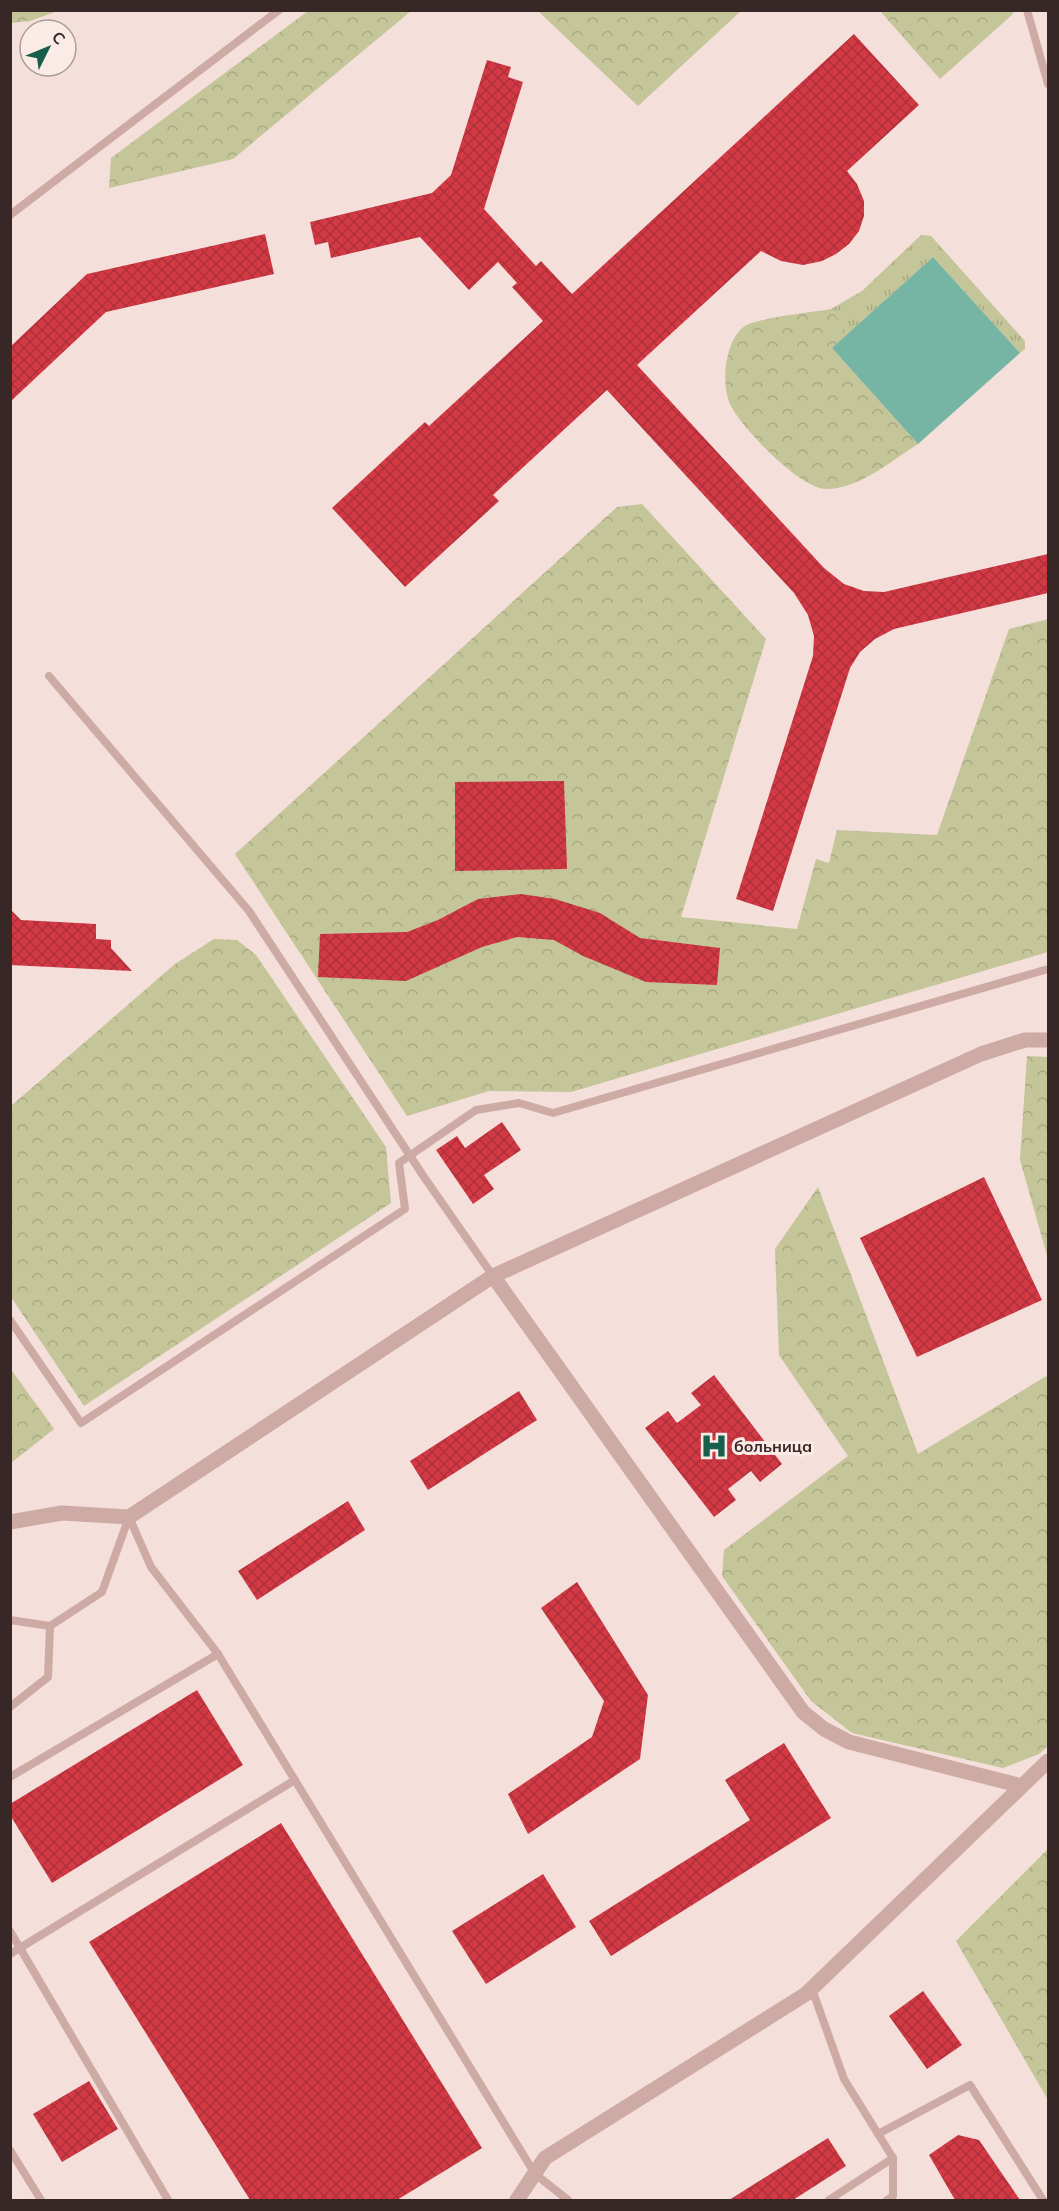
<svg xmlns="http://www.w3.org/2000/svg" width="1059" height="2211" viewBox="0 0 1059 2211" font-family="Mulish,sans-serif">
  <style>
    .grass { fill: url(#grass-tufts) }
    .forest { fill: url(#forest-crowns) }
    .water { fill: #76b5a3 }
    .building { fill: url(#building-cross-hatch) }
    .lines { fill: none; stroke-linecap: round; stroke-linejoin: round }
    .service { stroke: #ceaaa4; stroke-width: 8 }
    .minor { stroke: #ceaaa4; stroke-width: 15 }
    .labels { text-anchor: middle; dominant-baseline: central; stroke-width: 6; stroke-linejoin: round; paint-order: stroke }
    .poi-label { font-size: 16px; font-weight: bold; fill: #382727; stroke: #fbebe7; text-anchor: start }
  </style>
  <defs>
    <pattern id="grass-tufts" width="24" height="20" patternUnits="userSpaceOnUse" patternTransform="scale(1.5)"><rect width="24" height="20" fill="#c4c598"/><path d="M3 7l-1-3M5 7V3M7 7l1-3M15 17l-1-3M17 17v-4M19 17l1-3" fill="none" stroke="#a9a983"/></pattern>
    <pattern id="forest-crowns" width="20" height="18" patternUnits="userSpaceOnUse" patternTransform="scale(1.5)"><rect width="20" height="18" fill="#c4c598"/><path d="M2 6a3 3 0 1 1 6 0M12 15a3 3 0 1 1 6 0" fill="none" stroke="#a9a983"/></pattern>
    <pattern id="building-cross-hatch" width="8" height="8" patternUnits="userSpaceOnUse" patternTransform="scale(1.5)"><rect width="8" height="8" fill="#d33945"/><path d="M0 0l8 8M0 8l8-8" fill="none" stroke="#ac303a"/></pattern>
  </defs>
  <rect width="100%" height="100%" fill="#f4dfda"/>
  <polygon class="grass" points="921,235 931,236 1025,341 1025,349 1020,353 933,257 848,334 831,309 862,291"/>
  <g class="forest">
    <polygon points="11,10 58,10 58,11 30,21 11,23"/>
    <polygon points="308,11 411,11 233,159 109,188 111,158"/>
    <polygon points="538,11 741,11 638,106"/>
    <polygon points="1012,11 1013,14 940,79 880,11"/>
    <path d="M 831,309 L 848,334 L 832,348 L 918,444 C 891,461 858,490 825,489 C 798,487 743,429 731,406 C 720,385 725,339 745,326 C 757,318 813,312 831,309 Z"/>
    <polygon points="642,504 766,639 681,917 797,929 816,859 829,863 837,830 937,835 1009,629 1048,619 1048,952 571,1092 489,1091 407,1116 235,854 617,507"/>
    <polygon points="214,939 237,940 256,955 386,1147 391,1203 84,1406 11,1297 11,1106 175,964"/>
    <polygon points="1027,1056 1048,1057 1048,1259 1020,1160"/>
    <polygon points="818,1187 918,1454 1048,1375 1048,1746 1039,1754 1003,1768 852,1733 811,1701 722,1576 724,1550 848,1456 779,1355 775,1249"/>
    <polygon points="10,1368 54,1429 11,1463 10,1463"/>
    <polygon points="1048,1849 1048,2100 956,1941"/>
  </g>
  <polygon class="water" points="933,257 1020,353 918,444 832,348"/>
  <g class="building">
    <polygon points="854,34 919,105 847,171 857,184 864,201 864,216 859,231 849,244 836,254 822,261 803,265 781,261 761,251 637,365 824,568 844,584 864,591 884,592 1048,554 1048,593 894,629 875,639 860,652 850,668 773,911 736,899 813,656 814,636 808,615 794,593 607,390 493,495 499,501 405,587 332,508 425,422 429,426 543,321 512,287 517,283 498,262 469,290 420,237 331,258 328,242 315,245 310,222 432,193 451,175 487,60 511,67 508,77 523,82 484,209 536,266 541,261 572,294"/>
    <polygon points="265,234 274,274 106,312 10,402 10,347 87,274"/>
    <polygon points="564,781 567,869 455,871 455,782"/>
    <polygon points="521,894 555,899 600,913 640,938 720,948 717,985 646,982 583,956 554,940 517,937 482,947 406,981 318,977 320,934 407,932 438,920 478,899"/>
    <polygon points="10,909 21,920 96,924 96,939 111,940 111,948 132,971 10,965"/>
    <polygon points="502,1122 521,1150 484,1175 494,1189 473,1204 436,1150 457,1136 465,1148"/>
    <polygon points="984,1177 1042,1300 917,1357 860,1238"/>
    <polygon points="714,1375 782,1464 760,1482 751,1471 728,1489 736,1500 714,1517 645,1428 668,1411 677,1423 701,1405 691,1393"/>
    <polygon points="519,1391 537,1420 428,1490 410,1461"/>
    <polygon points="348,1501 365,1530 257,1600 238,1571"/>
    <polygon points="577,1582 648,1695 640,1759 528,1834 508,1794 592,1737 604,1701 541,1608"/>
    <polygon points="197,1690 243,1765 52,1883 10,1815 10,1804"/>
    <polygon points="784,1743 831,1818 611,1956 589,1921 750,1820 725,1780"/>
    <polygon points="281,1823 482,2148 397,2200 250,2200 89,1942"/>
    <polygon points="543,1874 576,1927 486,1984 452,1931"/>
    <polygon points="923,1991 962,2045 927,2069 889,2016"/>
    <polygon points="89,2081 118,2129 62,2162 33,2114"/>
    <polygon points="958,2135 979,2140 1020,2200 955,2200 929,2155"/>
    <polygon points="828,2138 846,2166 793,2200 729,2200"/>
  </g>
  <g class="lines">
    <g class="service">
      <polyline points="1027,10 1048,84"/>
      <polyline points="10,215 279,10"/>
      <polyline points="49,676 249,911 424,1177 493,1276"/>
      <polyline points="10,1320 81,1423 405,1209 399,1163 476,1110 519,1103 553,1113 1048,969"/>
      <polyline points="129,1517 151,1567 218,1654"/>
      <polyline points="10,1620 50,1626 102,1592 129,1517"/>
      <polyline points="10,1707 48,1677 50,1626"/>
      <polyline points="10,1777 218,1654 535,2174 568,2200"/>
      <polyline points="10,1931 168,2200"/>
      <polyline points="10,1954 295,1780"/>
      <polyline points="812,1989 844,2079 893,2158 829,2200"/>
      <polyline points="878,2134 970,2085 1043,2200"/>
      <polyline points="10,2150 41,2200"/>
      <polyline points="887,2200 893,2196 893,2158"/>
    </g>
    <g class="minor">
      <polyline points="493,1276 803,1712 824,1729 849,1742 1022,1786"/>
      <polyline points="10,1522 62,1513 129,1517 493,1276 981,1054 1025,1040 1048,1040"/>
      <polyline points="517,2200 545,2158 806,1994 1048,1761"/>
    </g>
  </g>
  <defs>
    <symbol id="hospital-bare" viewBox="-9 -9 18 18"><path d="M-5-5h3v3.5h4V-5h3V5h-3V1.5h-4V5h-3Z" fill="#175f4c" stroke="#fbebe7" stroke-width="2.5" paint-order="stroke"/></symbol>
  </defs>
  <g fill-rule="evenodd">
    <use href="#hospital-bare" x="695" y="1427" width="38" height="38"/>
  </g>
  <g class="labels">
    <g class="poi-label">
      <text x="734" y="1446">больница</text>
    </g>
  </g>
  <rect width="1059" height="2211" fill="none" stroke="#382727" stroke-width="24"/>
  <g transform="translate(48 48) rotate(47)"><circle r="28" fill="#fbebe7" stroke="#ad9d9a" stroke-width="1.5"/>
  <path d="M0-4.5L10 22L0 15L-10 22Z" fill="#175f4c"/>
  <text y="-9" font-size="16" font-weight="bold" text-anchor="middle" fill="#382727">С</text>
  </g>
</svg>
